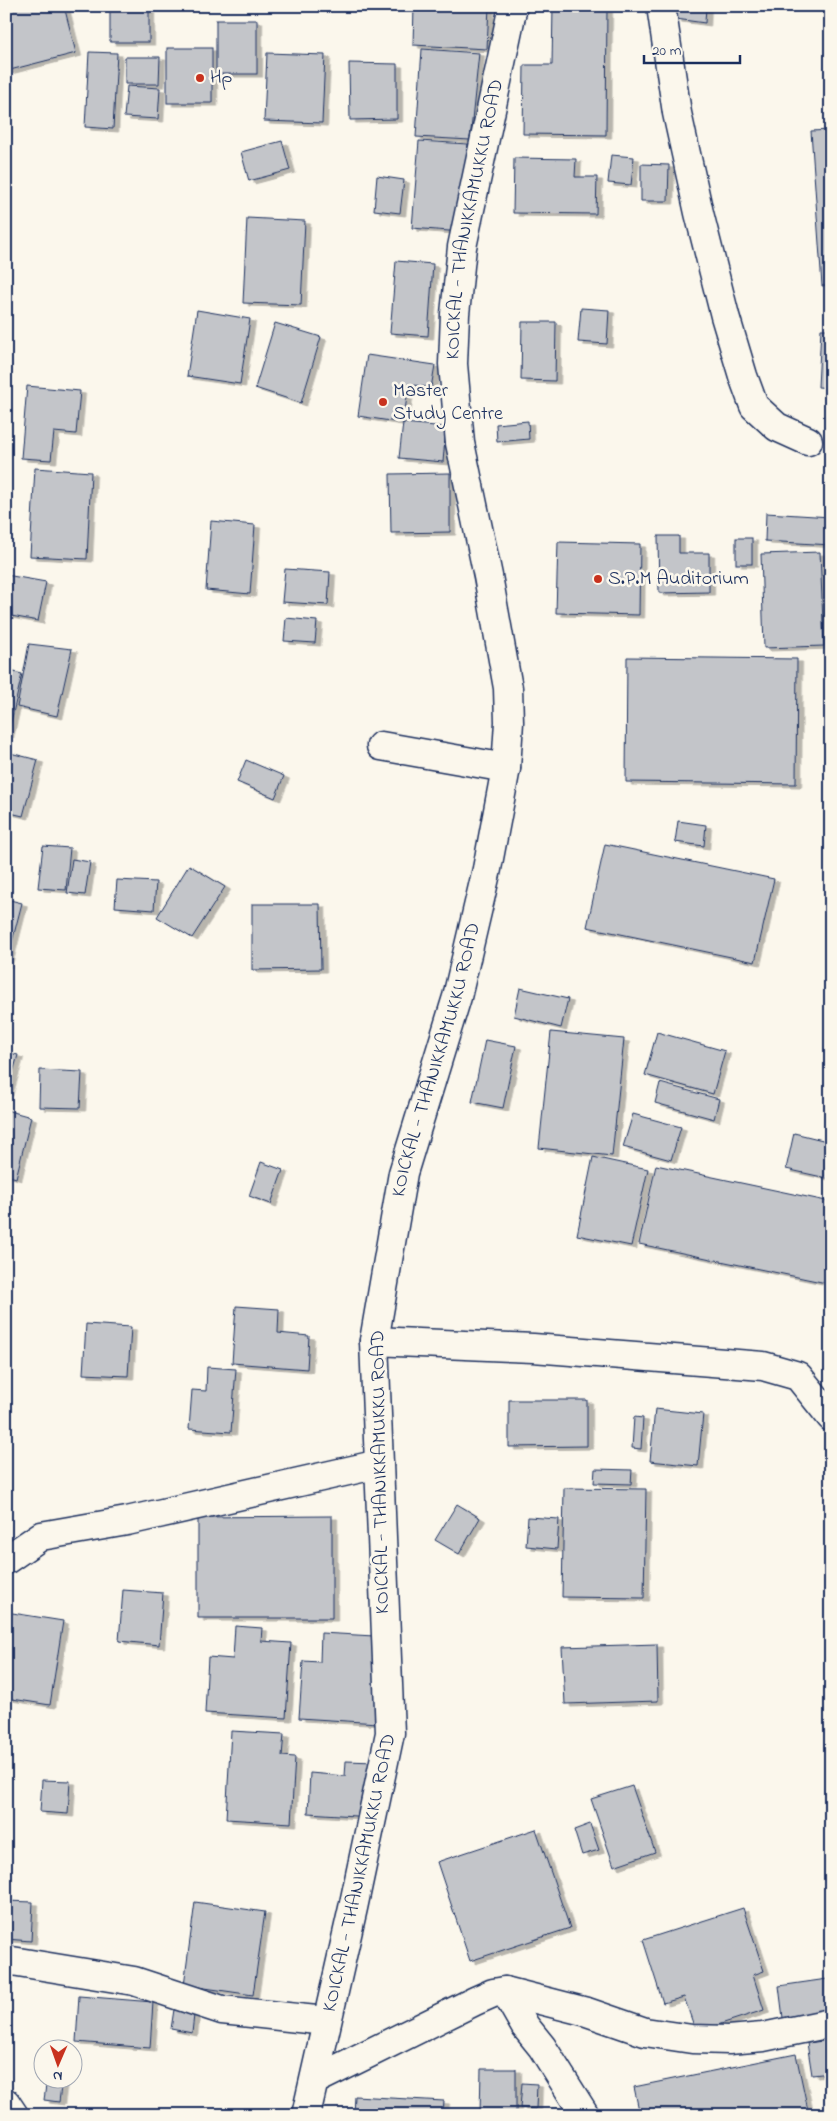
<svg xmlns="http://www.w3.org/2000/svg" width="837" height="2121" viewBox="0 0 837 2121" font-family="'Indie Flower',sans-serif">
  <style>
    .building { fill: #c3c5c9; stroke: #1b2f5e; filter: url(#shadow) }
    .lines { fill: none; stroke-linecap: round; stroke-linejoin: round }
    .minor-casing { stroke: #1b2f5e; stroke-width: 31 }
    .minor { stroke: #fbf7ec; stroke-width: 28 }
    .poi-dot { fill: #c8321e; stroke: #fbf7ec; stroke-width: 2 }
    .labels { text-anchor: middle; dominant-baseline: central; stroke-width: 5; stroke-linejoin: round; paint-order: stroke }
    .poi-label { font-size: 20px; fill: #1b2f5e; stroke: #fbf7ec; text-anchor: start }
    .street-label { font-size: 20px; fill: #1b2f5e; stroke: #fbf7ec }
  </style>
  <defs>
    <filter id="shadow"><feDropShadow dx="5.5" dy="3" stdDeviation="0" flood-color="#0004"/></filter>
  </defs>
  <rect width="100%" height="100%" fill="#fbf7ec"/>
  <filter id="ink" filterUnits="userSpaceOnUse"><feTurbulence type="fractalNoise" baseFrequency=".02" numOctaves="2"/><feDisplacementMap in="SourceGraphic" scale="10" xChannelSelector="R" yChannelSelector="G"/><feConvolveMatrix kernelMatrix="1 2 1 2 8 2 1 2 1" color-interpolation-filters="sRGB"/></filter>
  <g filter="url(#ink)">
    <g class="building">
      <polygon points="23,6 64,6 76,53 6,71 6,10"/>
      <rect x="110" y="6" width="39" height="36"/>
      <polygon points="414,6 489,6 487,49 413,45"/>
      <polygon points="553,6 607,6 606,135 523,134 524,65 552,65"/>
      <polygon points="677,6 706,6 705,23 676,19"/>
      <rect x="216" y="20" width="41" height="54"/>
      <rect x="167" y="48" width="45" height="55"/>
      <polygon points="422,49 479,53 470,140 416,137"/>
      <polygon points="89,52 117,53 113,129 85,127"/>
      <polygon points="267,53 325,55 322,123 264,121"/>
      <polygon points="125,57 160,57 159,84 125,84"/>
      <polygon points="349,63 397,64 397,119 350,120"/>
      <polygon points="127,86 160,88 158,119 124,117"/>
      <polygon points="831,130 831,285 822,286 811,131"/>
      <polygon points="282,141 290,170 249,181 241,152"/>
      <polygon points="419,141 468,144 461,232 412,228"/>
      <polygon points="611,155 634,157 631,185 608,183"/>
      <polygon points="514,158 576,159 575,177 597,177 596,214 513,213"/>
      <polygon points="641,164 669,165 668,201 641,201"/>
      <polygon points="377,176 404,180 400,213 374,210"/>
      <polygon points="247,218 305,221 301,305 243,303"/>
      <polygon points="396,261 433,264 428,336 390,333"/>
      <polygon points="581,308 609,310 607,344 578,342"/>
      <polygon points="197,310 250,319 240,384 187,376"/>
      <polygon points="522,322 556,322 555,381 521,380"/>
      <polygon points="275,323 321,337 301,403 255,388"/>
      <polygon points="821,329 831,329 831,388 818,387"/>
      <polygon points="367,355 435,365 431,388 409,384 403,423 358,416"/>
      <polygon points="27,386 80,391 76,434 54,432 51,460 21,458"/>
      <polygon points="528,421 529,439 497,442 496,424"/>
      <polygon points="403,423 446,427 443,462 399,458"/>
      <polygon points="35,468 91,472 87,559 30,556"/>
      <polygon points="450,473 450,532 391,533 390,474"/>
      <polygon points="766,513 831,517 831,545 765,541"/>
      <polygon points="211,521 255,525 250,594 206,590"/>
      <polygon points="658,536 679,536 679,553 709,553 709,592 659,593"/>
      <rect x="736" y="538" width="16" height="26"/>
      <polygon points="558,542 640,544 639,615 556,613"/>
      <polygon points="820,552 824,646 764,648 761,554"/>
      <polygon points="285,569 330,572 328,605 282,602"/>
      <polygon points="6,575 46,582 38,621 6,615"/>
      <polygon points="286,618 317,621 315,643 284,641"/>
      <polygon points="29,644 72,649 57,716 17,707"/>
      <polygon points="627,657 797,659 796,784 626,782"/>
      <polygon points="6,670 22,674 8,735 6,734"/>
      <polygon points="6,752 38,760 23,816 6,812"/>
      <polygon points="246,760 284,776 275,798 237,782"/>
      <polygon points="678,821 706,825 704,846 675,842"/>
      <polygon points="605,844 774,879 755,962 587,927"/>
      <polygon points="43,846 70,848 66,890 38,888"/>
      <polygon points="72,859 90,862 85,895 67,893"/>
      <polygon points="189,865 225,887 192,938 157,917"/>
      <polygon points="117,880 156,882 154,910 115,907"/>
      <polygon points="6,899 22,903 6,965"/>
      <polygon points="252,904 320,904 321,969 252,970"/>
      <polygon points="520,988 568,999 561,1028 514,1016"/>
      <polygon points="551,1032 624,1039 612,1156 539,1148"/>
      <polygon points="657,1032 725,1051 713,1094 645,1075"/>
      <polygon points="485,1040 516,1046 503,1108 472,1102"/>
      <polygon points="6,1052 18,1055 7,1093 6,1093"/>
      <polygon points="40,1070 82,1072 80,1108 39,1107"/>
      <polygon points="660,1083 719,1099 714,1119 655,1103"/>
      <polygon points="6,1110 31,1117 16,1178 6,1175"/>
      <polygon points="633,1114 681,1127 671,1160 623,1147"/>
      <polygon points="794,1133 831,1142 831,1179 786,1169"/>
      <polygon points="593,1157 648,1169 631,1246 577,1235"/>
      <polygon points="261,1162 283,1170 271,1204 249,1196"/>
      <polygon points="656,1165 831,1202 831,1284 639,1244"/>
      <polygon points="236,1306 279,1309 278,1333 309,1336 307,1369 232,1363"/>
      <polygon points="86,1324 131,1327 128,1376 83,1374"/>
      <polygon points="207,1367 236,1369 231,1432 189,1429 192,1390 206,1391"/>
      <polygon points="509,1400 587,1400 587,1446 509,1447"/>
      <polygon points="655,1409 703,1414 698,1466 650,1461"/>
      <polygon points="634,1417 643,1418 641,1449 632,1448"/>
      <polygon points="595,1469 632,1470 631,1484 594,1483"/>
      <polygon points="564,1488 646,1489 644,1598 562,1597"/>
      <polygon points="457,1504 480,1518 459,1554 435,1540"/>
      <polygon points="332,1516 332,1618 198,1618 198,1517"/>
      <polygon points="528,1517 559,1519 557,1549 526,1546"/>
      <polygon points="123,1590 163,1593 159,1645 119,1641"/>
      <polygon points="6,1612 63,1621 50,1705 6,1698"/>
      <polygon points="235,1626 262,1628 261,1641 291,1643 286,1718 205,1713 208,1657 233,1659"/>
      <polygon points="321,1633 374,1636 373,1662 381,1662 378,1723 299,1718 303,1661 320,1662"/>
      <polygon points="657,1644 658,1701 565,1704 562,1647"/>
      <polygon points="231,1731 284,1734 282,1756 295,1757 291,1823 226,1819"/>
      <polygon points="346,1761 375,1762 371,1817 308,1813 310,1773 345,1776"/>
      <polygon points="42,1780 70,1781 68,1814 40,1812"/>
      <polygon points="632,1786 655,1852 614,1866 591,1799"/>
      <polygon points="590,1824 599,1850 582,1855 574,1830"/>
      <polygon points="536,1829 570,1928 470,1961 437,1862"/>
      <polygon points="6,1901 33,1902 31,1941 6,1939"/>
      <polygon points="195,1902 265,1912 253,1995 184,1985"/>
      <polygon points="743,1908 764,1971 753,1975 764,2010 696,2032 684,1997 663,2003 643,1940"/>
      <polygon points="827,1979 831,2012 783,2018 779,1986"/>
      <polygon points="79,1996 153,2002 150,2048 76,2042"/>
      <polygon points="175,2003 195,2006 192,2033 171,2029"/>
      <polygon points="831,2040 831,2073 812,2075 807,2043"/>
      <polygon points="796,2054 809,2115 640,2115 634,2087"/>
      <polygon points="481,2069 516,2069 516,2115 480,2115"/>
      <polygon points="47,2078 62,2079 59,2102 44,2100"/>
      <polygon points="522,2083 537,2084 536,2109 520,2108"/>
      <polygon points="355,2096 444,2101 443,2115 354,2115"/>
    </g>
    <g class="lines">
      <defs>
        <g id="minor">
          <polyline points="661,6 677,113 699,213 725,316 743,376 754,406 777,427 808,441"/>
          <polyline points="381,746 506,768"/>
          <polyline points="374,1341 533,1348 763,1366 798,1376 831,1417"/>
          <polyline points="6,1560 41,1536 127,1521 379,1464"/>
          <polyline points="6,1960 134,1981 222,2010 326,2021"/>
          <polyline points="505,1991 587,2012 645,2032 692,2039 729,2040 763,2037 831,2023"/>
          <polyline points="315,2080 475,2001 493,1993 505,1991 525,2026 542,2047 585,2115"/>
          <polyline points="6,2103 14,2115"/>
          <path id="s1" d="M 306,2115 L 353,1908 L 390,1733 L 374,1341 L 403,1173 L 457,997 L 487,869 L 506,768 L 509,722 L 508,688 L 488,576 L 460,443 L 453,364 L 455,314 L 462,247 L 513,6"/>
        </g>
      </defs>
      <use href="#minor" class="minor-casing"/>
      <use href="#minor" class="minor"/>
    </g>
  </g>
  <g class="poi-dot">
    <circle cx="200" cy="78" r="5"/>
    <circle cx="383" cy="402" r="5"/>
    <circle cx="598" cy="579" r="5"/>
  </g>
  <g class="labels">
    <g class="poi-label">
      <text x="210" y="78">Hp</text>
      <text x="393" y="391">Master<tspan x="393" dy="23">Study Centre</tspan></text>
      <text x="608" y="579">S.P.M Auditorium</text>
    </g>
    <g class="street-label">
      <text stroke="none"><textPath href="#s1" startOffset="1928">KOICKAL - THANIKKAMUKKU ROAD</textPath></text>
      <text stroke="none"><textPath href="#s1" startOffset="1072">KOICKAL - THANIKKAMUKKU ROAD</textPath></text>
      <text transform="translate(381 1472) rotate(-91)">KOICKAL - THANIKKAMUKKU ROAD</text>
      <text stroke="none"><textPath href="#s1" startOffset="248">KOICKAL - THANIKKAMUKKU ROAD</textPath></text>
    </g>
  </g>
  <rect width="837" height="2121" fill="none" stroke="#fbf7ec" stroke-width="25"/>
  <rect x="12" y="12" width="812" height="2096" fill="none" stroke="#1b2f5e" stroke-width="2" filter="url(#ink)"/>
  <g transform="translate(58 2064) rotate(182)"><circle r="24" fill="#fbf7ec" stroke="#a1a7b3"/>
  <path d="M0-4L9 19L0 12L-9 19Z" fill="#c8321e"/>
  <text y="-8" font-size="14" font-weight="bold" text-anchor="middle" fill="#1b2f5e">N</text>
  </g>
  <path d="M644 55v8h96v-8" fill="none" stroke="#1b2f5e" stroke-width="2.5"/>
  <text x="652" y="55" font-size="15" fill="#1b2f5e" stroke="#fbf7ec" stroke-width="4" paint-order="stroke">20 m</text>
</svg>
